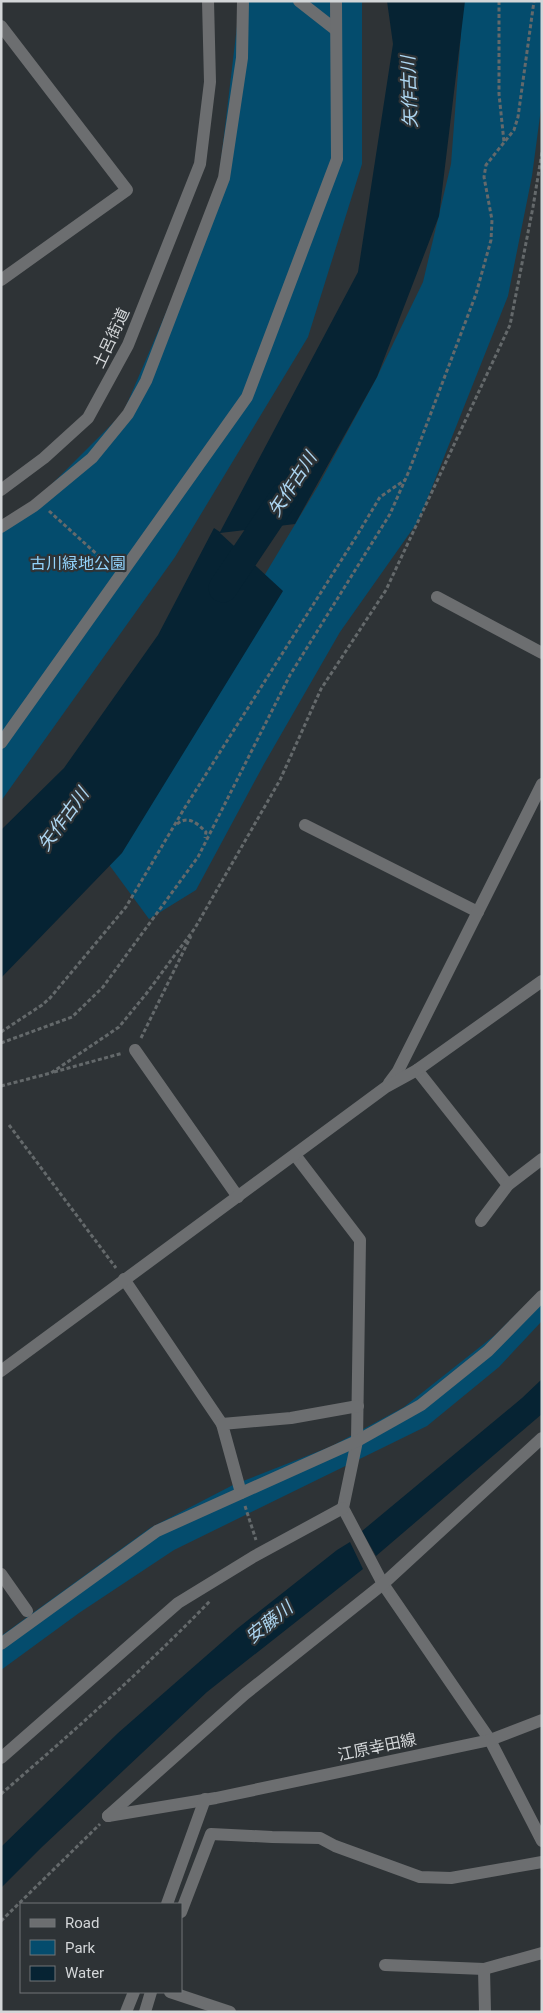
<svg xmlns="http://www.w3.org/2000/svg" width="543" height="2013" viewBox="0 0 543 2013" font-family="Roboto,'Noto Sans JP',sans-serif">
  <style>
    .green { fill: #044c6d }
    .water { fill: #062333 }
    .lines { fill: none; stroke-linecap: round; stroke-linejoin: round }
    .river { stroke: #062333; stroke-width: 29 }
    .path { stroke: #64696b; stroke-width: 3; stroke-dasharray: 4 2.5; stroke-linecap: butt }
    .minor { stroke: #6c6e70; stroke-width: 12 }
    .labels { text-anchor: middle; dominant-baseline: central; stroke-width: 4.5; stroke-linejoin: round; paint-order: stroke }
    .street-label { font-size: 16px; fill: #d3d6d8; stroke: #2e3336 }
    .park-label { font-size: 16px; fill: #92d2fa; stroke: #2e3336 }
    .water-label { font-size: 18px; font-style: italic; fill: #add6f1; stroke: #2e3336 }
  </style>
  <rect width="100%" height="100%" fill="#2e3336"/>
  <g class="green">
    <polygon points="240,1 362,1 362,164 308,337 175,557 1,801 1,526 33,503 123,413 217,194"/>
    <polygon points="457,1 542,1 542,101 532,176 508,296 419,520 340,632 264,764 196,890 149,919 99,851 318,486 377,377 423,282 451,164 461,33"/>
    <polygon points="542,1289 542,1321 499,1367 427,1426 174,1550 79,1613 1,1670 1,1636 150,1528 233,1485 332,1446 404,1407 495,1335"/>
  </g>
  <g class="water">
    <polygon points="387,1 465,1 439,216 377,377 295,524 220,533 283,591 122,853 1,978 1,830 64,768 158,635 214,528 220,532 358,272 393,44"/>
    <polygon points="542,1379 542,1414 376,1556 362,1531 522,1398"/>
    <polygon points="350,1542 363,1569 207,1692 42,1847 1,1888 1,1847 118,1733 238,1628 337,1550"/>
  </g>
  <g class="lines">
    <polyline class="river" points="223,588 284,497"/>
    <g class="path">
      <polyline points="499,1 499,94 504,142"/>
      <polyline points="49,511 111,567"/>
      <path d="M 177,824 C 188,815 197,823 206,832 L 205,838"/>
      <polyline points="1,1032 42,1005 50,998 126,907 184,809 356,537 380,497 405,480"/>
      <polyline points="141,1038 191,936"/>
      <polyline points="1,1043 72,1017 103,987 198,857 290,675 390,514 409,471 476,294 491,240 492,220 484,177 486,165 514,130 518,117 534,1"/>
      <polyline points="54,1072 123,1053"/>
      <polyline points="1,1086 51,1073 119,1027 146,994 195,928 280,780 321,689 386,590 510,325 533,207 542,152"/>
      <polyline points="9,1125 116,1268"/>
      <polyline points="245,1506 256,1540"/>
      <path d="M 1,1794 C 73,1732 144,1669 210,1601"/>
      <polyline points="1,1921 100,1824"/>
    </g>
    <g class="minor">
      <polyline points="299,1 336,30"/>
      <polyline points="1,26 127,190 1,280"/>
      <polyline points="1,490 44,458 88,418 128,345 200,164 210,82 208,1"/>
      <polyline points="1,527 34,506 92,458 128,414 146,381 224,178 242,58 243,1"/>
      <polyline points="437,597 542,653"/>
      <polyline points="1,743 247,397 337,159 336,1"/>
      <polyline points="305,825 478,912"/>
      <polyline points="135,1050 238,1197"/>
      <polyline points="417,1070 508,1185"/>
      <polyline points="389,1083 398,1071 542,784"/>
      <polyline points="295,1155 360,1240 357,1441 343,1508 383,1584 490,1740 542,1841"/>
      <polyline points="481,1221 508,1185 542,1159"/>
      <polyline points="124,1279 222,1424"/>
      <polyline points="1,1371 386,1087 417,1070 542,981"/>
      <polyline points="241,1493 222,1424 291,1418 358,1406"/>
      <polyline points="1,1574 27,1611"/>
      <polyline points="1,1644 157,1531 357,1441 421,1405 488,1351 542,1296"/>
      <polyline points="1,1758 178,1603 253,1557 343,1508"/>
      <polyline points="108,1816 245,1694 383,1584 542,1438"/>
      <polyline points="108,1816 216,1798 490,1740 542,1720"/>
      <polyline points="167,1904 205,1799"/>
      <polyline points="181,1912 211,1834 272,1837 320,1838 335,1846 420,1877 451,1878 542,1862"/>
      <polyline points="385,1965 484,1969 542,1953"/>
      <polyline points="484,1969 485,2012"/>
      <polyline points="170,1992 230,2012"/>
      <polyline points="126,2012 134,1992"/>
      <polyline points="145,2012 151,1992"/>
    </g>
  </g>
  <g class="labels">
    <g class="street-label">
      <text transform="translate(111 338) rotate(-65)">土呂街道</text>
      <text transform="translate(377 1747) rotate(-12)">江原幸田線</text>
    </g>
    <g class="park-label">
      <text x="78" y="563">古川緑地公園</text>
    </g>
    <g class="water-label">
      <text transform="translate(409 92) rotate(-92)">矢作古川</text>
      <text transform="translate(292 484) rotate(-57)">矢作古川</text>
      <text transform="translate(63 819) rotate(-54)">矢作古川</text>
      <text transform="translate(269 1622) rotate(-39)">安藤川</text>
    </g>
  </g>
  <rect width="543" height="2013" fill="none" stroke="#d3d6d8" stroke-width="5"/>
  <rect x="20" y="1903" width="162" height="90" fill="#2e3336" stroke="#707477"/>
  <rect x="30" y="1919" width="25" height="8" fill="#6c6e70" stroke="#707477"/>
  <text x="65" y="1928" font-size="15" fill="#d3d6d8">Road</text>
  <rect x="30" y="1940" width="25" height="15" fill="#044c6d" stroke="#707477"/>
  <text x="65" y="1953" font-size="15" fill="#d3d6d8">Park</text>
  <rect x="30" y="1966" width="25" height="15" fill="#062333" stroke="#707477"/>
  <text x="65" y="1978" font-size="15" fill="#d3d6d8">Water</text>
</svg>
